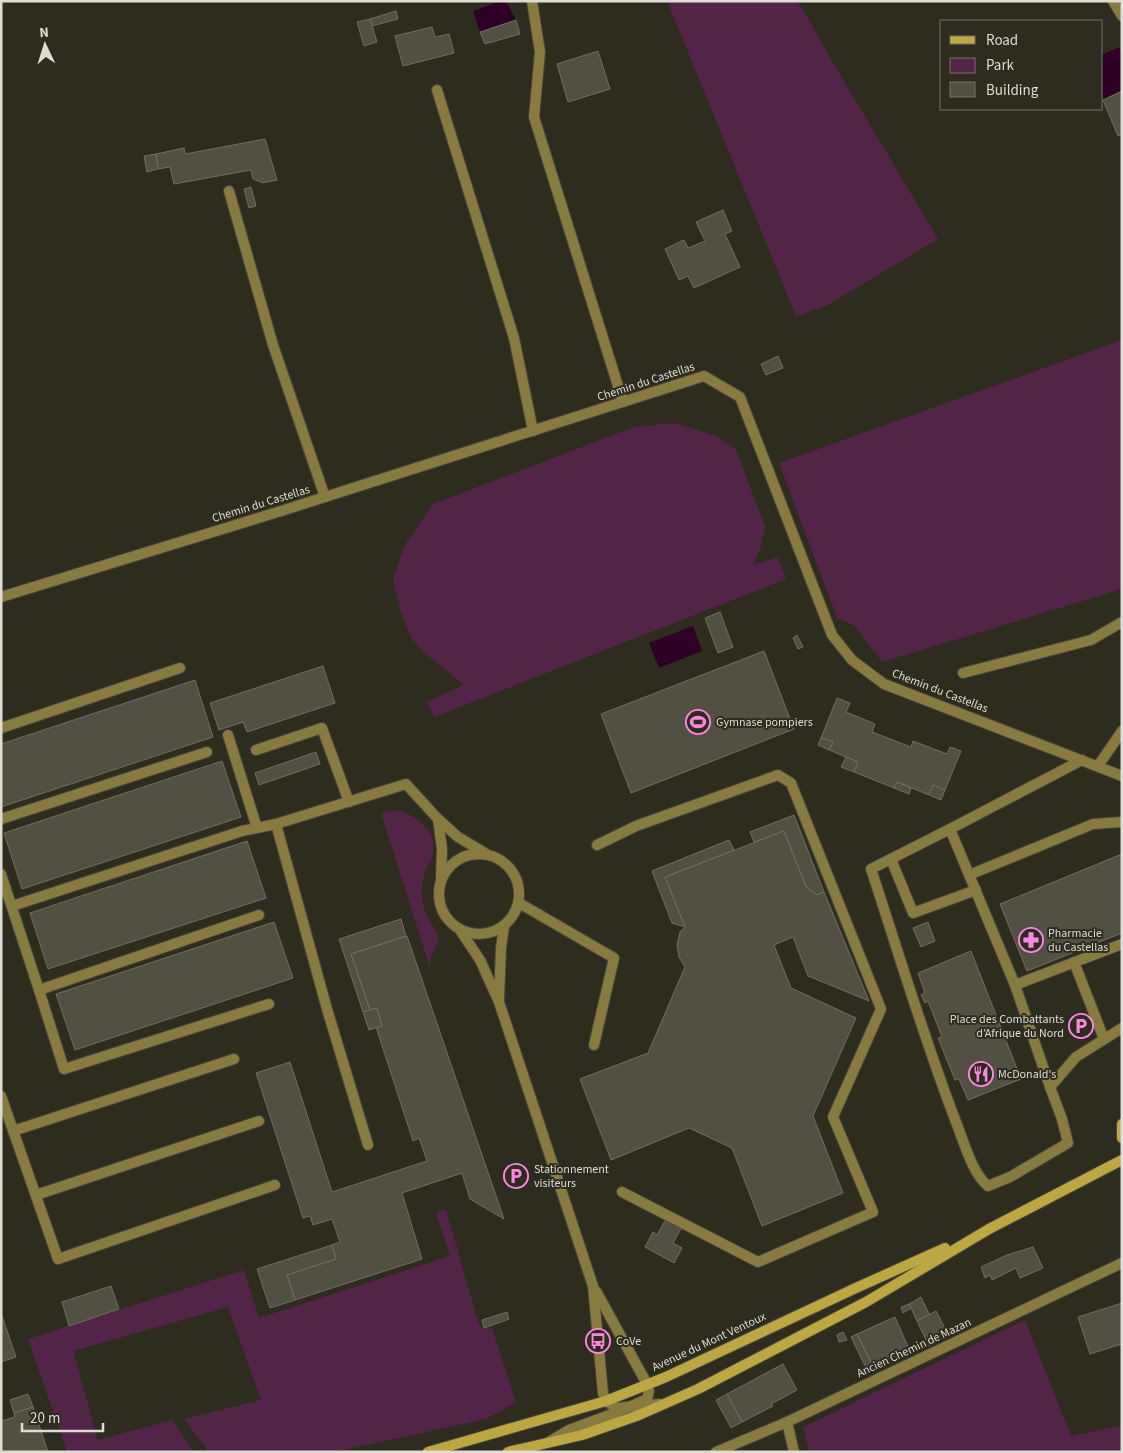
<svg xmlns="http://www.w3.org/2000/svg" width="1123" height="1453" viewBox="0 0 1123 1453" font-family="'Source Sans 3',sans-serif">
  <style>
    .green { fill: #522548 }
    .water { fill: #2f0027 }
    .building { fill: #525043; stroke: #716e61 }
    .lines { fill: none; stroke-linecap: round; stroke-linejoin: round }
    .lane-casing { stroke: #4a473c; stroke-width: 12 }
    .street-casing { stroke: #4a473c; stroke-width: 12 }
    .secondary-casing { stroke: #4a473c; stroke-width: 12 }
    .lane { stroke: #877b40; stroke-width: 10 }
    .street { stroke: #877b40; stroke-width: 10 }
    .secondary { stroke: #bca843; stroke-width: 10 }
    .labels { text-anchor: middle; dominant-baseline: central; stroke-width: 4; stroke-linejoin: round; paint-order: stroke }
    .street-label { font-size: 12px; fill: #dedcd5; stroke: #2e2b1f }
    .poi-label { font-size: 12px; fill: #dedcd5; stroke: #2e2b1f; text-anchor: start }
  </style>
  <rect width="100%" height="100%" fill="#2e2b1f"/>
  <g class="green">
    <polygon points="667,1 798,1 839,73 938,239 826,306 796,316"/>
    <polygon points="1122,340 1122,589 882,662 855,626 837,618 779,463"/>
    <polygon points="674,423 717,436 736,450 765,526 760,549 753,565 778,557 786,579 434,717 427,702 464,685 422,651 410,636 400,609 393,580 404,546 433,504 634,427"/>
    <path d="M 394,810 C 407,812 416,817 424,826 C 433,834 436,846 432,857 C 431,862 427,866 425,871 C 422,881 421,892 423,902 C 425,919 436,926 439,940 L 431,956 L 430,968 L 381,813 Z"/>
    <polygon points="446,1209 477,1318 482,1329 492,1328 516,1402 486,1419 334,1452 209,1452 184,1419 261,1400 228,1307 73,1351 98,1440 172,1420 194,1452 67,1452 28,1339 244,1270 259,1318 450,1256 436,1212"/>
    <polygon points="1025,1320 1071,1436 1122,1425 1122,1452 809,1452 803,1427"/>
  </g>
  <g class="water">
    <polygon points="501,1 506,1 516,20 480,32 473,11"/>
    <polygon points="1119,47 1122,53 1122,91 1103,100 1102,55"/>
    <polygon points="693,626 702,651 659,668 649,643"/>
  </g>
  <g class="building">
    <polygon points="396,11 398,19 372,26 370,19"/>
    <polygon points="370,19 377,42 364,46 357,22"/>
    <polygon points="516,20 520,34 485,44 480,32"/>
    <polygon points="432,27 435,37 449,34 454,53 403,66 395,36"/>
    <polygon points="598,51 610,89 568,102 557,64"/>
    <polygon points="1122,91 1122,134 1118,136 1103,100"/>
    <polygon points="265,139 277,180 263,183 253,179 251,170 174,184 170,167 158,169 156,154 184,148 185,154"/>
    <polygon points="156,154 158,169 147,172 144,156"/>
    <polygon points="251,187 256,206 249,208 244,189"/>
    <polygon points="723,210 732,231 725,234 740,267 694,288 688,276 679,280 665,249 684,240 688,248 705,241 696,222"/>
    <polygon points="778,356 783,368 766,375 761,364"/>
    <polygon points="720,612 733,647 718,653 705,618"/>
    <polygon points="797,635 803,647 798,649 793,638"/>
    <polygon points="764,651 794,729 631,793 601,714"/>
    <polygon points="323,666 335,703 247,732 243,722 219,730 210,703"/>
    <polygon points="195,680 213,737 1,807 1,744"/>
    <polygon points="837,698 850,703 846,712 875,724 872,732 911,747 913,741 947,754 950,747 961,751 945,790 933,785 929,795 897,782 894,788 854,772 858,762 829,750 833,742 821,738"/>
    <polygon points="821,738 833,742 829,750 818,745"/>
    <polygon points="316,752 320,764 259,785 255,773"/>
    <polygon points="846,757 858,762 854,772 841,767"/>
    <polygon points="222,761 241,817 22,889 4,833"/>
    <polygon points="897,782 911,788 909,794 894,788"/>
    <polygon points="933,785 945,790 941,800 929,795"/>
    <polygon points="794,815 824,892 817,895 806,887 784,831 754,842 750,832"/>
    <polygon points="784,831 806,887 817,895 824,892 869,1001 808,976 793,937 774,945 791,988 856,1018 813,1116 843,1193 762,1226 732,1148 689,1128 611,1160 580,1079 648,1053 685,967 679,957 677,945 680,932 685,927 665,877"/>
    <polygon points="729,840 734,850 665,877 685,927 672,923 652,871"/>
    <polygon points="247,841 266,898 48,969 30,913"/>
    <polygon points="1122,854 1122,933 1027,971 1000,904"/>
    <polygon points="401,919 406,936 351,954 370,1010 363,1012 339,939"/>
    <polygon points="274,922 293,978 75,1050 56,994"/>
    <polygon points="928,922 935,941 921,947 913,928"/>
    <polygon points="407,936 504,1219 470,1199 462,1173 402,1193 422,1259 295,1300 287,1275 336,1259 332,1245 340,1242 332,1219 313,1225 310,1216 303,1218 256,1073 290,1062 332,1192 427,1161 419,1138 413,1141 376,1027 382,1026 377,1008 370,1010 351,954"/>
    <polygon points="971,951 1021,1079 968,1100 959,1079 955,1080 938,1038 942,1037 928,1001 925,1003 921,995 925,993 918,973"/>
    <polygon points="377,1008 382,1026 369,1030 363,1012"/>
    <polygon points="666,1219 682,1227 673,1243 682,1248 674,1263 645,1247 653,1232 657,1235"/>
    <polygon points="332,1245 336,1259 287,1275 295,1300 270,1308 257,1269"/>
    <polygon points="1033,1247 1043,1268 1020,1278 1016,1268 992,1280 990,1275 985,1278 981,1267 1007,1255"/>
    <polygon points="111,1286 119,1309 69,1326 62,1302"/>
    <polygon points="921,1297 929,1314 917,1321 909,1304"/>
    <polygon points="1122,1303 1122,1344 1090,1354 1078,1317"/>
    <polygon points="909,1304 911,1308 903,1313 901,1307"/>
    <polygon points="936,1311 949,1336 929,1346 917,1321"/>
    <polygon points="507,1312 509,1319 484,1328 482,1320"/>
    <polygon points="1,1313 16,1357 1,1362"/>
    <polygon points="895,1317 909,1349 873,1367 857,1334"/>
    <polygon points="843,1332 847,1340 839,1342 837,1335"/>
    <polygon points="857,1334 873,1367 867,1370 851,1337"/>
    <polygon points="783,1364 797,1390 771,1404 773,1406 742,1422 727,1394"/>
    <polygon points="28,1394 33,1407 14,1413 10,1400"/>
    <polygon points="727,1394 742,1422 731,1428 716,1400"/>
    <polygon points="33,1407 48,1452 1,1452 1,1421 15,1417 14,1413"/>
  </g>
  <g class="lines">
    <defs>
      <g id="lane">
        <polyline points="532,1 540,52 534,117 623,402"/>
        <polyline points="1113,1 1122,16"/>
        <polyline points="437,90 514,338 533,431"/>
        <polyline points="229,191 273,345 325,497"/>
        <polyline points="963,673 1091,640 1122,622"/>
        <polyline points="1,728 180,668"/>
        <polyline points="228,735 257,828"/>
        <polyline points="256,750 322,728 349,802"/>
        <polyline points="1082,760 950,829 1015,985 1050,1087 1076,1057 1122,1028"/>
        <polyline points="1098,766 1122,731"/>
        <polyline points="1,819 207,752"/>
        <path d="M 950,829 L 871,869 C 899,954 924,1039 956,1122 C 964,1142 972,1173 988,1186 L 1010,1177 L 1068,1143 L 1062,1119 L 1050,1087"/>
        <polyline points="597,845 636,826 778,775 791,783 881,1009 833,1117 873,1212 758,1262 622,1192"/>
        <circle cx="479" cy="894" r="40"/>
        <polyline points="891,859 913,913 976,890"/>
        <polyline points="1,874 39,990 259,915"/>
        <polyline points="969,875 1093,824 1122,822"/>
        <polyline points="441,877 442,849 438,819 458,837 485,853"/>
        <polyline points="519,903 614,958 594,1045"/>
        <polyline points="12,906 242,831 276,824"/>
        <polyline points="460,930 480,960 499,1002 589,1274 593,1286 603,1393 606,1401 616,1408 660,1404"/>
        <polyline points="1074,962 1104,1039"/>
        <polyline points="1015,985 1122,944"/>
        <polyline points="39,990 64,1069 269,1004"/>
        <polyline points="499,999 501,948 504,926"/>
        <polyline points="1,1096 58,1259 275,1185"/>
        <polyline points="13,1131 234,1059"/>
        <polyline points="368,1145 327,1009 276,824 406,784 438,819"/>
        <polyline points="36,1195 259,1121"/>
        <polyline points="549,1442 569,1430 620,1411 647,1399 649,1391 647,1384 596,1291"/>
      </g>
      <g id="street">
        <polyline points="1,597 281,511 704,376 740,397 832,635 852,660 884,684 1122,776"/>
        <polyline points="787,1422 794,1452"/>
        <polyline points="716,1452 787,1422 1122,1263"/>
      </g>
      <g id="secondary">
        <polyline points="1122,1124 1122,1138"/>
        <polyline points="428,1452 606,1401 666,1377 858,1287 945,1248"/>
        <polyline points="508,1452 582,1435 639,1415 698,1389 866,1302 989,1229 1122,1160"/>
      </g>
    </defs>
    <use href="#lane" class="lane-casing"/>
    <use href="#street" class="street-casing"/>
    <use href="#secondary" class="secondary-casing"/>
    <use href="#lane" class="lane"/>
    <use href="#street" class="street"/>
    <use href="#secondary" class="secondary"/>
  </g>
  <defs>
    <symbol id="stadium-ring" viewBox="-11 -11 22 22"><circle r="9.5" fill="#2e2b1f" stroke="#fd86e1" stroke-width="1.5"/><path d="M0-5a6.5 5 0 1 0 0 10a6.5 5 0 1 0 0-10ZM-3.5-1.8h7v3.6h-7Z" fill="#fd86e1"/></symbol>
    <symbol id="pharmacy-ring" viewBox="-11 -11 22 22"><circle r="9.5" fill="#2e2b1f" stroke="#fd86e1" stroke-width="1.5"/><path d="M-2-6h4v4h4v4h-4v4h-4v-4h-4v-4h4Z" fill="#fd86e1"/></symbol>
    <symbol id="parking-ring" viewBox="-11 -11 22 22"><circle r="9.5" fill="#2e2b1f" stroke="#fd86e1" stroke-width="1.5"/><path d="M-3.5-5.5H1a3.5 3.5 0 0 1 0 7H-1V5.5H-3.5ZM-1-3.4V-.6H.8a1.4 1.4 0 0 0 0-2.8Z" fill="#fd86e1"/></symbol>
    <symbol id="restaurant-ring" viewBox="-11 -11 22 22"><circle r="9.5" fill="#2e2b1f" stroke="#fd86e1" stroke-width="1.5"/><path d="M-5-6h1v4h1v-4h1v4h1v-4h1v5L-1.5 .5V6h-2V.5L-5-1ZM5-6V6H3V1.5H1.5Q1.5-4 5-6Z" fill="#fd86e1"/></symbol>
    <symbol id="bus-ring" viewBox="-11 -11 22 22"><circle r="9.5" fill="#2e2b1f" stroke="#fd86e1" stroke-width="1.5"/><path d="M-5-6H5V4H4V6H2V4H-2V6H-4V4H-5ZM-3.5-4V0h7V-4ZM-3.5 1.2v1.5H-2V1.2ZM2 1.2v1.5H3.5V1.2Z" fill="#fd86e1"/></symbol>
  </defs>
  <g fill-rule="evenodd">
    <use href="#stadium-ring" x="684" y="708" width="28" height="28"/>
    <use href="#pharmacy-ring" x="1017" y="926" width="28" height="28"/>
    <use href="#parking-ring" x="1067" y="1012" width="28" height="28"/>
    <use href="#restaurant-ring" x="967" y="1060" width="28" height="28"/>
    <use href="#parking-ring" x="502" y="1162" width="28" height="28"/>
    <use href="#bus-ring" x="584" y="1327" width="28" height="28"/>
  </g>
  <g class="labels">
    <g class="street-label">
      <text transform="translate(646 382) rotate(-18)">Chemin du Castellas</text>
      <text transform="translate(261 504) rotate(-17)">Chemin du Castellas</text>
      <text transform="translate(940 691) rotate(21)">Chemin du Castellas</text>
      <text transform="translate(709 1342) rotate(-25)">Avenue du Mont Ventoux</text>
      <text transform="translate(914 1348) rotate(-25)">Ancien Chemin de Mazan</text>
    </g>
    <g class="poi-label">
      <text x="716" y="722">Gymnase pompiers</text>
      <text x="1048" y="933">Pharmacie<tspan x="1048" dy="14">du Castellas</tspan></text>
      <text x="1064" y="1019" text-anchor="end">Place des Combattants<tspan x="1064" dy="14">d’Afrique du Nord</tspan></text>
      <text x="998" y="1074">McDonald's</text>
      <text x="534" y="1169">Stationnement<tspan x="534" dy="14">visiteurs</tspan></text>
      <text x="616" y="1341">CoVe</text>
    </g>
  </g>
  <rect width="1123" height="1453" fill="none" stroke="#dedcd5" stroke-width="5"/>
  <rect x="940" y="20" width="162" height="90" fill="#2e2b1f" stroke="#747268"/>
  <rect x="950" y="36" width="25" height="8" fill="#bca843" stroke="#747268"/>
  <text x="986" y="45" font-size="15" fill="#dedcd5">Road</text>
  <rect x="950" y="58" width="25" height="15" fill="#522548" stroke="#747268"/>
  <text x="986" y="70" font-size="15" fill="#dedcd5">Park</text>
  <rect x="950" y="82" width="25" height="15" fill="#525043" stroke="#747268"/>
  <text x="986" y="95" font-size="15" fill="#dedcd5">Building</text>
  <g transform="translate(45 45) rotate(356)" stroke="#2e2b1f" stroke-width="4" paint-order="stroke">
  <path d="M0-4L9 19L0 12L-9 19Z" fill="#dedcd5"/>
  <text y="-8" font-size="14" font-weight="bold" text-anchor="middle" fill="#dedcd5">N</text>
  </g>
  <path d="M22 1423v8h81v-8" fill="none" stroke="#dedcd5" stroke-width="2.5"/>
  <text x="30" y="1423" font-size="15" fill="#dedcd5" stroke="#2e2b1f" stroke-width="4" paint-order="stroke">20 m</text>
</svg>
